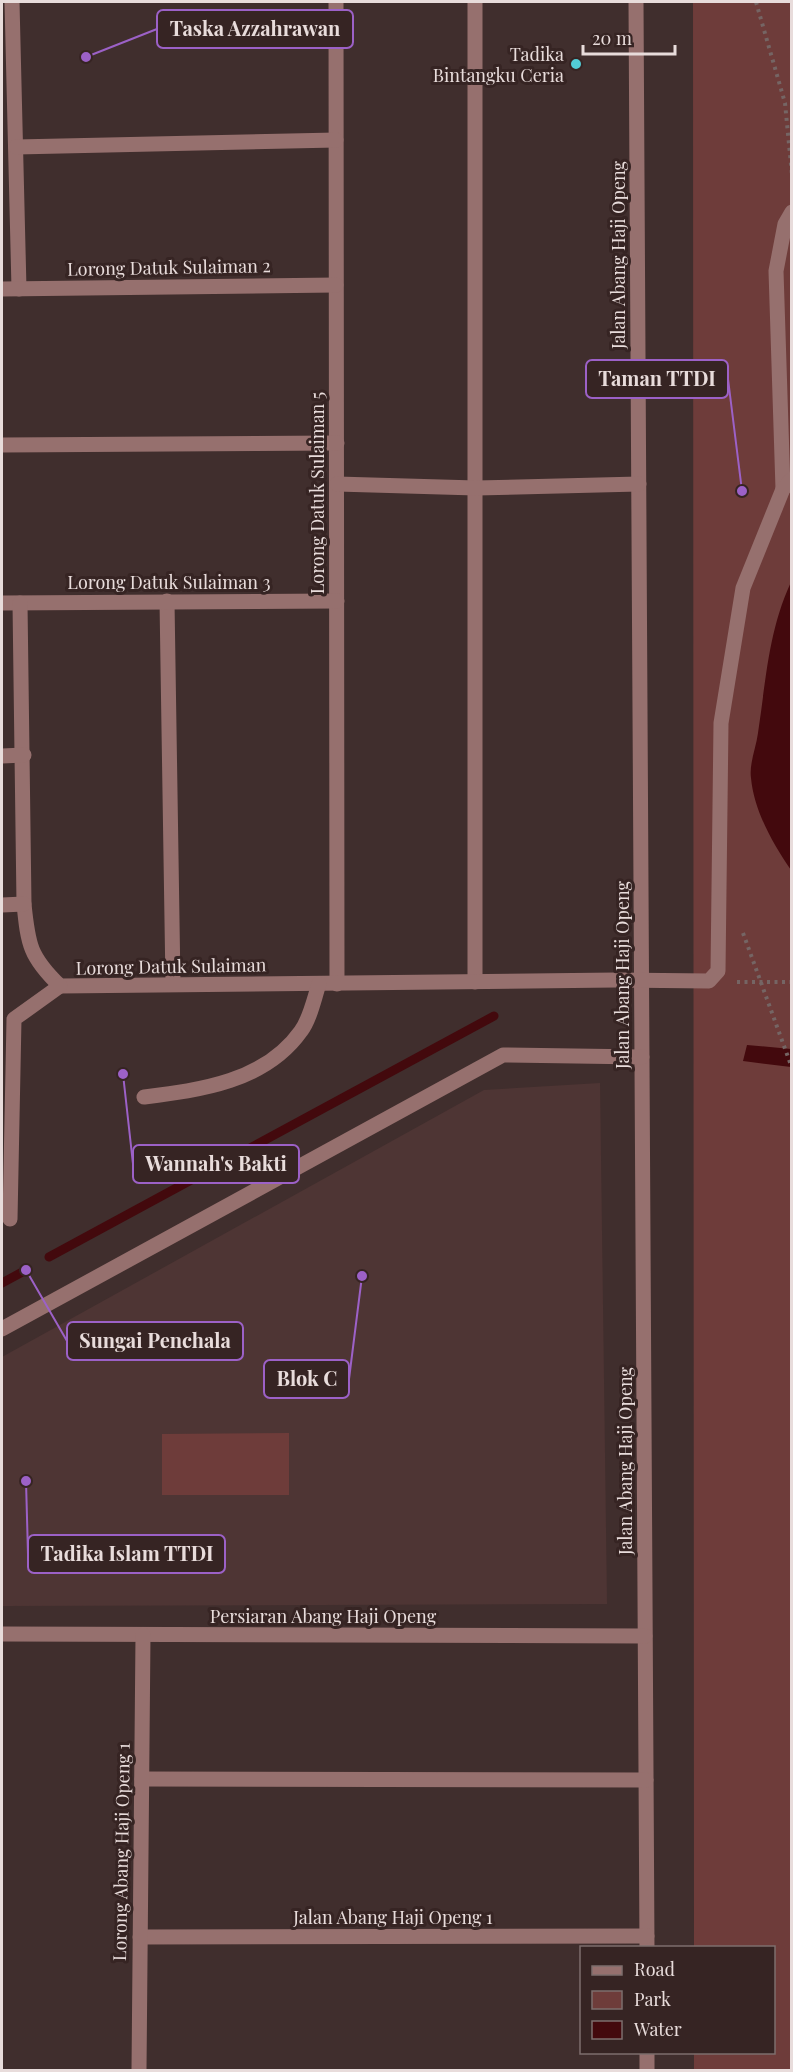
<svg xmlns="http://www.w3.org/2000/svg" width="793" height="2072" viewBox="0 0 793 2072" font-family="'Playfair Display',serif">
  <style>
    .built { fill: #4e3534 }
    .green { fill: #6e3c3a }
    .water { fill: #43090d }
    .lines { fill: none; stroke-linecap: round; stroke-linejoin: round }
    .stream { stroke: #43090d; stroke-width: 9 }
    .path { stroke: #756564; stroke-width: 4; stroke-dasharray: 3 4.5; stroke-linecap: butt }
    .minor { stroke: #96706e; stroke-width: 15 }
    .poi-dot { fill: #52ccd6; stroke: #362423; stroke-width: 2 }
    .labels { text-anchor: middle; dominant-baseline: central; stroke-width: 6; stroke-linejoin: round; paint-order: stroke }
    .poi-label { font-size: 18px; fill: #e8dcdb; stroke: #362423; text-anchor: end }
    .street-label { font-size: 18px; fill: #e8dcdb; stroke: #362423 }
    .leader { fill: none; stroke: #9c61c7; stroke-width: 2 }
    .callout-dot { fill: #9c61c7; stroke: #362423; stroke-width: 2 }
    .callout { fill: #362423; stroke: #9c61c7; stroke-width: 2 }
    .callout-label { font-size: 20px; text-anchor: middle; font-weight: bold; fill: #e8dcdb }
  </style>
  <rect width="100%" height="100%" fill="#402e2d"/>
  <polygon class="built" points="600,1083 607,1604 2,1606 2,1357 484,1090"/>
  <g class="green">
    <polygon points="693,2 792,2 791,2070 694,2070 694,2053 774,2052 774,1948 694,1947"/>
    <polygon points="289,1433 289,1495 162,1495 162,1434"/>
  </g>
  <g class="water">
    <path d="M 791,582 L 792,870 L 791,870 C 773,844 754,811 751,778 C 749,764 756,748 758,733 C 766,681 768,632 791,582 Z"/>
    <polygon points="747,1045 791,1049 791,1067 743,1061"/>
  </g>
  <g class="lines">
    <g class="stream">
      <polyline points="49,1257 494,1016"/>
      <polyline points="2,1283 26,1270"/>
    </g>
    <g class="path">
      <polyline points="756,2 785,103 792,175"/>
      <polyline points="743,933 792,1068"/>
      <polyline points="737,982 792,982"/>
    </g>
    <g class="minor">
      <polyline points="12,2 19,289"/>
      <polyline points="336,2 337,984"/>
      <polyline points="475,2 475,982"/>
      <polyline points="636,2 647,1948"/>
      <polyline points="16,147 336,140"/>
      <polyline points="2,289 336,285"/>
      <polyline points="2,445 337,443"/>
      <polyline points="337,484 476,488 639,484"/>
      <polyline points="783,489 776,271 785,224 792,212"/>
      <polyline points="167,601 173,984"/>
      <polyline points="2,603 337,601"/>
      <path d="M 20,603 L 24,904 C 28,945 30,957 60,986 L 616,980 L 709,981 L 718,971 L 721,723 L 743,588 L 783,489 L 792,479"/>
      <polyline points="2,756 24,755"/>
      <polyline points="2,905 24,904"/>
      <path d="M 144,1097 C 200,1090 265,1082 301,1031 C 310,1019 314,999 319,984"/>
      <polyline points="10,1219 14,1019 60,986"/>
      <polyline points="2,1329 503,1055 642,1057"/>
      <polyline points="2,1634 645,1636"/>
      <polyline points="142,1779 646,1780"/>
      <polyline points="140,1937 647,1936"/>
      <polyline points="647,2052 647,2070"/>
      <polyline points="139,2070 143,1635"/>
    </g>
  </g>
  <circle class="poi-dot" cx="576" cy="64" r="6"/>
  <g class="labels">
    <g class="poi-label">
      <text x="564" y="54">Tadika<tspan x="564" dy="21">Bintangku Ceria</tspan></text>
    </g>
    <g class="street-label">
      <text transform="translate(618 255) rotate(-90)">Jalan Abang Haji Openg</text>
      <text transform="translate(169 267) rotate(-1)">Lorong Datuk Sulaiman 2</text>
      <text transform="translate(317 493) rotate(-90)">Lorong Datuk Sulaiman 5</text>
      <text x="169" y="582">Lorong Datuk Sulaiman 3</text>
      <text transform="translate(171 966) rotate(-1)">Lorong Datuk Sulaiman</text>
      <text transform="translate(622 975) rotate(-90)">Jalan Abang Haji Openg</text>
      <text transform="translate(625 1461) rotate(-90)">Jalan Abang Haji Openg</text>
      <text x="323" y="1616">Persiaran Abang Haji Openg</text>
      <text transform="translate(121 1852) rotate(-89)">Lorong Abang Haji Openg 1</text>
      <text x="393" y="1917">Jalan Abang Haji Openg 1</text>
    </g>
  </g>
  <path class="leader" d="M86 57L157 29M742 491L728 379M123 1074L133 1164M26 1270L67 1341M362 1276L349 1379M26 1481L28 1554"/>
  <g class="callout-dot">
    <circle cx="86" cy="57" r="6"/>
    <circle cx="742" cy="491" r="6"/>
    <circle cx="123" cy="1074" r="6"/>
    <circle cx="26" cy="1270" r="6"/>
    <circle cx="362" cy="1276" r="6"/>
    <circle cx="26" cy="1481" r="6"/>
  </g>
  <g class="callout">
    <rect x="157" y="10" width="196" height="38" rx="6"/>
    <rect x="586" y="360" width="142" height="38" rx="6"/>
    <rect x="133" y="1145" width="166" height="38" rx="6"/>
    <rect x="67" y="1322" width="176" height="38" rx="6"/>
    <rect x="264" y="1360" width="85" height="38" rx="6"/>
    <rect x="28" y="1535" width="197" height="38" rx="6"/>
  </g>
  <g class="callout-label">
    <text x="255" y="36">Taska Azzahrawan</text>
    <text x="657" y="386">Taman TTDI</text>
    <text x="216" y="1171">Wannah's Bakti</text>
    <text x="155" y="1348">Sungai Penchala</text>
    <text x="307" y="1386">Blok C</text>
    <text x="127" y="1561">Tadika Islam TTDI</text>
  </g>
  <rect width="793" height="2072" fill="none" stroke="#e8dcdb" stroke-width="6"/>
  <rect x="580" y="1946" width="195" height="108" fill="#362423" stroke="#7d6e6d" stroke-width="1.5"/>
  <rect x="592" y="1966" width="30" height="9" fill="#96706e" stroke="#7d6e6d" stroke-width="1.5"/>
  <text x="634" y="1976" font-size="18" fill="#e8dcdb">Road</text>
  <rect x="592" y="1991" width="30" height="18" fill="#6e3c3a" stroke="#7d6e6d" stroke-width="1.5"/>
  <text x="634" y="2006" font-size="18" fill="#e8dcdb">Park</text>
  <rect x="592" y="2021" width="30" height="18" fill="#43090d" stroke="#7d6e6d" stroke-width="1.5"/>
  <text x="634" y="2036" font-size="18" fill="#e8dcdb">Water</text>
  <path d="M583 45v9h92v-9" fill="none" stroke="#e8dcdb" stroke-width="3"/>
  <text x="592" y="45" font-size="18" fill="#e8dcdb" stroke="#362423" stroke-width="4.5" paint-order="stroke">20 m</text>
</svg>
